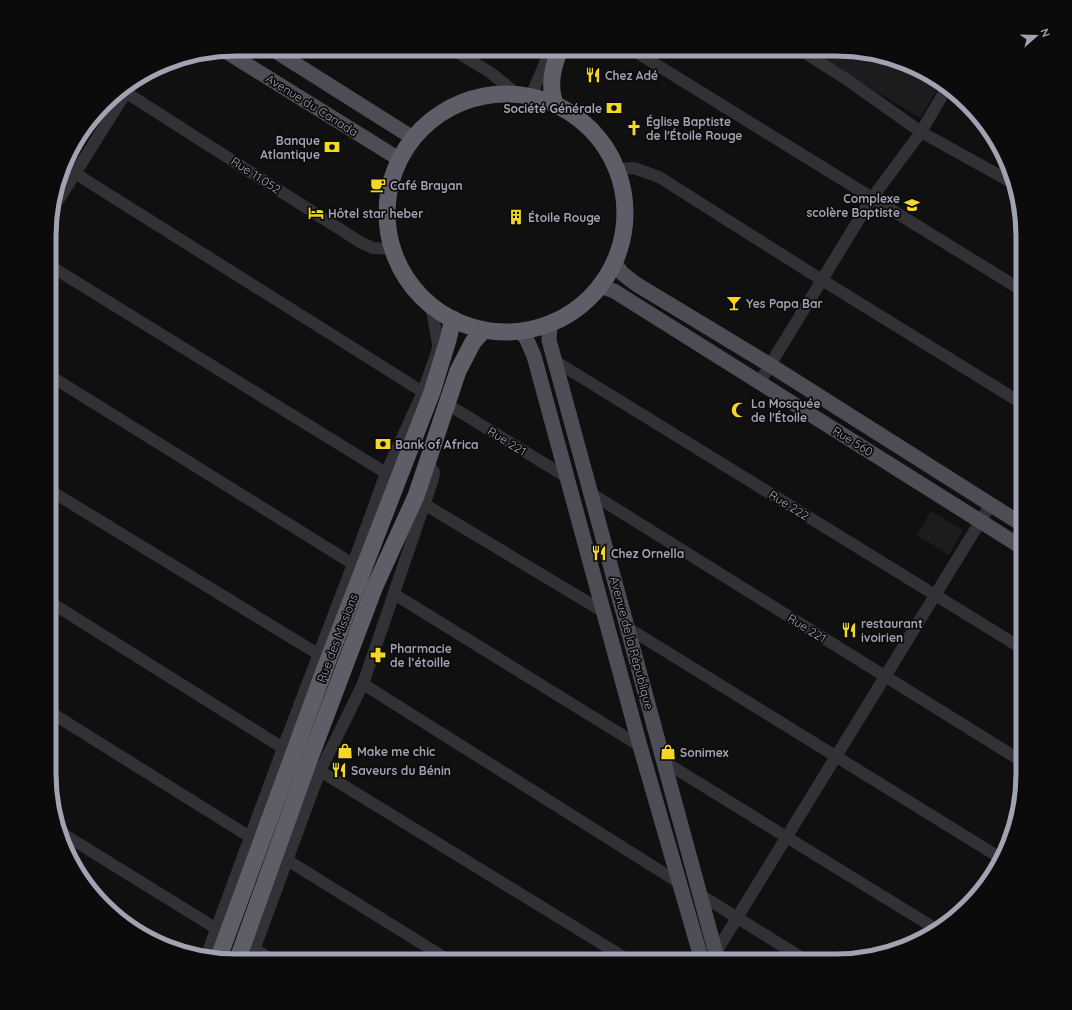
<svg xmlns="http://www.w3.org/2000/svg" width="1072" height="1010" viewBox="0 0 1072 1010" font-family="Quicksand,sans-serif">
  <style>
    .built { fill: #1c1c1e }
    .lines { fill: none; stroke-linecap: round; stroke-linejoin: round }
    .minor { stroke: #313136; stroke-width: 12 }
    .major { stroke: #4d4d55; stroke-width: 15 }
    .highway { stroke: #5d5e67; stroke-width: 17 }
    .labels { text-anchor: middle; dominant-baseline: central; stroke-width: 3.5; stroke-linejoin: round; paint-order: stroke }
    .poi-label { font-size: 12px; font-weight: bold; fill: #a1a3b2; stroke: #0b0b0c; text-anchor: start }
    .street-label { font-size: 12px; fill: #a1a3b2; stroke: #0b0b0c }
    .rim { fill: none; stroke: #a1a3b2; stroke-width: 5 }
  </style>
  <rect width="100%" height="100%" fill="#101011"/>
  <g class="built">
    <polygon points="806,49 849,49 919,68 940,84 920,118"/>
    <polygon points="931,511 963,530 949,555 917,535"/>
  </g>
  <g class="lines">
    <g class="minor">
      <polyline points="452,49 491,73 516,93"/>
      <polyline points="631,49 1023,291"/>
      <polyline points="799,49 849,81 921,132 1013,183"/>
      <polyline points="122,90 360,242 373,248 393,249"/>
      <polyline points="531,96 551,49"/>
      <polyline points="65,167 423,392"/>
      <polyline points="617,169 634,168 659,177 822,280 1023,404"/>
      <polyline points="52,210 130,86"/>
      <polyline points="52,267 386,473"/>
      <polyline points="555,361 1023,649"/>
      <polyline points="52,377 353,564"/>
      <polyline points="759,383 872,198 921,132 946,89"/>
      <polyline points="447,404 568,478"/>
      <polyline points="51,491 318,654"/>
      <polyline points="592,494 1023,762"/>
      <polyline points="424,504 604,612"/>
      <polyline points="394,594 640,746"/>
      <polyline points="50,602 283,748"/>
      <polyline points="628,628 1002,859"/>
      <polyline points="363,684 681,884"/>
      <polyline points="50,712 250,837"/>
      <polyline points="663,761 936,929"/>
      <polyline points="320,771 630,961"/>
      <polyline points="60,832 217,929"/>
      <polyline points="287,860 450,961"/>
      <polyline points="699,894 807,961"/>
      <polyline points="255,949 274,961"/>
      <polyline points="716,952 991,504"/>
      <polyline points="207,954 283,748 353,564 386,473 423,392 438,349 438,344 431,305"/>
      <polyline points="250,961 320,771 363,684 433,479 434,472 427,462"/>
    </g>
    <g class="major">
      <polyline points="272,49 413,138"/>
      <polyline points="225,51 399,159"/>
      <polyline points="614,263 623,274 636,284 770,365 1023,525"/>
      <polyline points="600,286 614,291 1023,548"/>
      <polyline points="550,324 549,340 552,351 718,961"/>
      <polyline points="520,332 526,338 534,356 640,746 702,961"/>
    </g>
    <g class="highway">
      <circle cx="506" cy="213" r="119"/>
      <path d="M 555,103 C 548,85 553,67 560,49"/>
      <polyline points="219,957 327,663 432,392 448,340 453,319"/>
      <polyline points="237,961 308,763 375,586 416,496 458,371 473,342 484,330"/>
    </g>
  </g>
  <defs>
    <symbol id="restaurant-bare" viewBox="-9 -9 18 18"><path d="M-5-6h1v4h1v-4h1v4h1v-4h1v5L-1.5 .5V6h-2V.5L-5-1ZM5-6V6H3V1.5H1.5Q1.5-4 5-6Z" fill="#f3d626" stroke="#0b0b0c" stroke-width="2.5" paint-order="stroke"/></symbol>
    <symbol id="bank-bare" viewBox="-9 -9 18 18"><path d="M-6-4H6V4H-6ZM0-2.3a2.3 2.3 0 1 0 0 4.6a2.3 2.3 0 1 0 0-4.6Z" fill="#f3d626" stroke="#0b0b0c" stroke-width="2.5" paint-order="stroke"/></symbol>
    <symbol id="church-bare" viewBox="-9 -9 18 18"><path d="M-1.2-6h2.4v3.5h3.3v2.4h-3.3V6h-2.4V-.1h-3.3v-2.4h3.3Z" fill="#f3d626" stroke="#0b0b0c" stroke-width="2.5" paint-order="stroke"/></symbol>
    <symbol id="cafe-bare" viewBox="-9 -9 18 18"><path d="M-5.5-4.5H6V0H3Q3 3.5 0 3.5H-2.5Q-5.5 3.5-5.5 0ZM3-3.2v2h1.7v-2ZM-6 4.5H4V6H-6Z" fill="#f3d626" stroke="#0b0b0c" stroke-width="2.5" paint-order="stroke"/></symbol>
    <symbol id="school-bare" viewBox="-9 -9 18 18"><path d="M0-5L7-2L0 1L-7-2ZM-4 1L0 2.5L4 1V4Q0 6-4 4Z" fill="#f3d626" stroke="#0b0b0c" stroke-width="2.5" paint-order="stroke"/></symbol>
    <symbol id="hotel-bare" viewBox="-9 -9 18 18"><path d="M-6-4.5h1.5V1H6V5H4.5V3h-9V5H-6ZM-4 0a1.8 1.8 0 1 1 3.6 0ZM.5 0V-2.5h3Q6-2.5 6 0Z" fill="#f3d626" stroke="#0b0b0c" stroke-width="2.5" paint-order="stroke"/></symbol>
    <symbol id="building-bare" viewBox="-9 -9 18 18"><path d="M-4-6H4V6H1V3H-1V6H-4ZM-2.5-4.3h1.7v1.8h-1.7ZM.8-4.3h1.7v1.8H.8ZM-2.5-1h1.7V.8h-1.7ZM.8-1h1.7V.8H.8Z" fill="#f3d626" stroke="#0b0b0c" stroke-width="2.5" paint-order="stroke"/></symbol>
    <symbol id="bar-bare" viewBox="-9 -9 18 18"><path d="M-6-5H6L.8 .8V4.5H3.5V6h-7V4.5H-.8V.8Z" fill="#f3d626" stroke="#0b0b0c" stroke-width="2.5" paint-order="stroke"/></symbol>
    <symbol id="mosque-bare" viewBox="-9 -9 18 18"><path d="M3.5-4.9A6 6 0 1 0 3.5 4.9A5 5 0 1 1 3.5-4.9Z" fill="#f3d626" stroke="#0b0b0c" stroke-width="2.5" paint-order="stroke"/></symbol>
    <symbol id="pharmacy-bare" viewBox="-9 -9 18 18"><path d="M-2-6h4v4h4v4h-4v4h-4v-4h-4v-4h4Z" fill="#f3d626" stroke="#0b0b0c" stroke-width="2.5" paint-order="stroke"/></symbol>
    <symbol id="shop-bare" viewBox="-9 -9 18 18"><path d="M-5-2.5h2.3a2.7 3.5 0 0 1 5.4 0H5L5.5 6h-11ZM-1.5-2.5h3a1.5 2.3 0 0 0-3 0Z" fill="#f3d626" stroke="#0b0b0c" stroke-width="2.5" paint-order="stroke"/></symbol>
  </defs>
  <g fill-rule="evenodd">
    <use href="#restaurant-bare" x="582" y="64" width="22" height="22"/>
    <use href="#bank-bare" x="603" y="97" width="22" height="22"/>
    <use href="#church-bare" x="623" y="117" width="22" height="22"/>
    <use href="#bank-bare" x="321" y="136" width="22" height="22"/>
    <use href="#cafe-bare" x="367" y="174" width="22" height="22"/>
    <use href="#school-bare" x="901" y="194" width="22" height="22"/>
    <use href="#hotel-bare" x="305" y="202" width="22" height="22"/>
    <use href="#building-bare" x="505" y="206" width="22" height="22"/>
    <use href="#bar-bare" x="723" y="292" width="22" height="22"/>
    <use href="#mosque-bare" x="728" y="399" width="22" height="22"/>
    <use href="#bank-bare" x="372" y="433" width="22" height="22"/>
    <use href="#restaurant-bare" x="588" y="542" width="22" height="22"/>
    <use href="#restaurant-bare" x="838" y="619" width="22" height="22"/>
    <use href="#pharmacy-bare" x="367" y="644" width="22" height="22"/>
    <use href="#shop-bare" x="334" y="740" width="22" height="22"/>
    <use href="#shop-bare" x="657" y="741" width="22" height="22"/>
    <use href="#restaurant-bare" x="328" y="759" width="22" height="22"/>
  </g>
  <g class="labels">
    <g class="poi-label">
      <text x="605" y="75">Chez Adé</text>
      <text x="602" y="108" text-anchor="end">Société Générale</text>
      <text x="646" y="121">Église Baptiste<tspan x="646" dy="14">de l'Étoile Rouge</tspan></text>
      <text x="320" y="140" text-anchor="end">Banque<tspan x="320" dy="14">Atlantique</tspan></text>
      <text x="390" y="185">Café Brayan</text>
      <text x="900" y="198" text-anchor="end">Complexe<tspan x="900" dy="14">scolère Baptiste</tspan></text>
      <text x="328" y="213">Hôtel star heber</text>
      <text x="528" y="217">Étoile Rouge</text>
      <text x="746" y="303">Yes Papa Bar</text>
      <text x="751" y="403">La Mosquée<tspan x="751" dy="14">de l'Étoile</tspan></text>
      <text x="395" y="444">Bank of Africa</text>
      <text x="611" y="553">Chez Ornella</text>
      <text x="861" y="623">restaurant<tspan x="861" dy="14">ivoirien</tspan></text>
      <text x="390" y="648">Pharmacie<tspan x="390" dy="14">de l’étoille</tspan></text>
      <text x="357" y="751">Make me chic</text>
      <text x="680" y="752">Sonimex</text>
      <text x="351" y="770">Saveurs du Bénin</text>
    </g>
    <g class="street-label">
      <text transform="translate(312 105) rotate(32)">Avenue du Canada</text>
      <text transform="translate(256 175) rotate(33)">Rue 11.052</text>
      <text transform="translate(507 441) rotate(32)">Rue 221</text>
      <text transform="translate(853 441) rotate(32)">Rue 560</text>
      <text transform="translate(789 505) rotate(32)">Rue 222</text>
      <text transform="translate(807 628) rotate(32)">Rue 221</text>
      <text transform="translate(337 638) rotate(-69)">Rue des Missions</text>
      <text transform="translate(632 643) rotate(75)">Avenue de la République</text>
    </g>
  </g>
  <path d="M0 0H1072V1010H0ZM236 56H836A180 180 0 0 1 1016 236V774A180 180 0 0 1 836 954H236A180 180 0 0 1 56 774V236A180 180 0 0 1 236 56Z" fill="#0b0b0c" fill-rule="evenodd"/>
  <path class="rim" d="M236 56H836A180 180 0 0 1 1016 236V774A180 180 0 0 1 836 954H236A180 180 0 0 1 56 774V236A180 180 0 0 1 236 56Z"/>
  <g transform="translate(1036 36) rotate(70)" stroke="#0b0b0c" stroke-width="3" paint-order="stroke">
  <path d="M0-3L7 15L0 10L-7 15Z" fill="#a1a3b2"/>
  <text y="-6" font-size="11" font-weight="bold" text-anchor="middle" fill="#a1a3b2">N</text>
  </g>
</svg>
